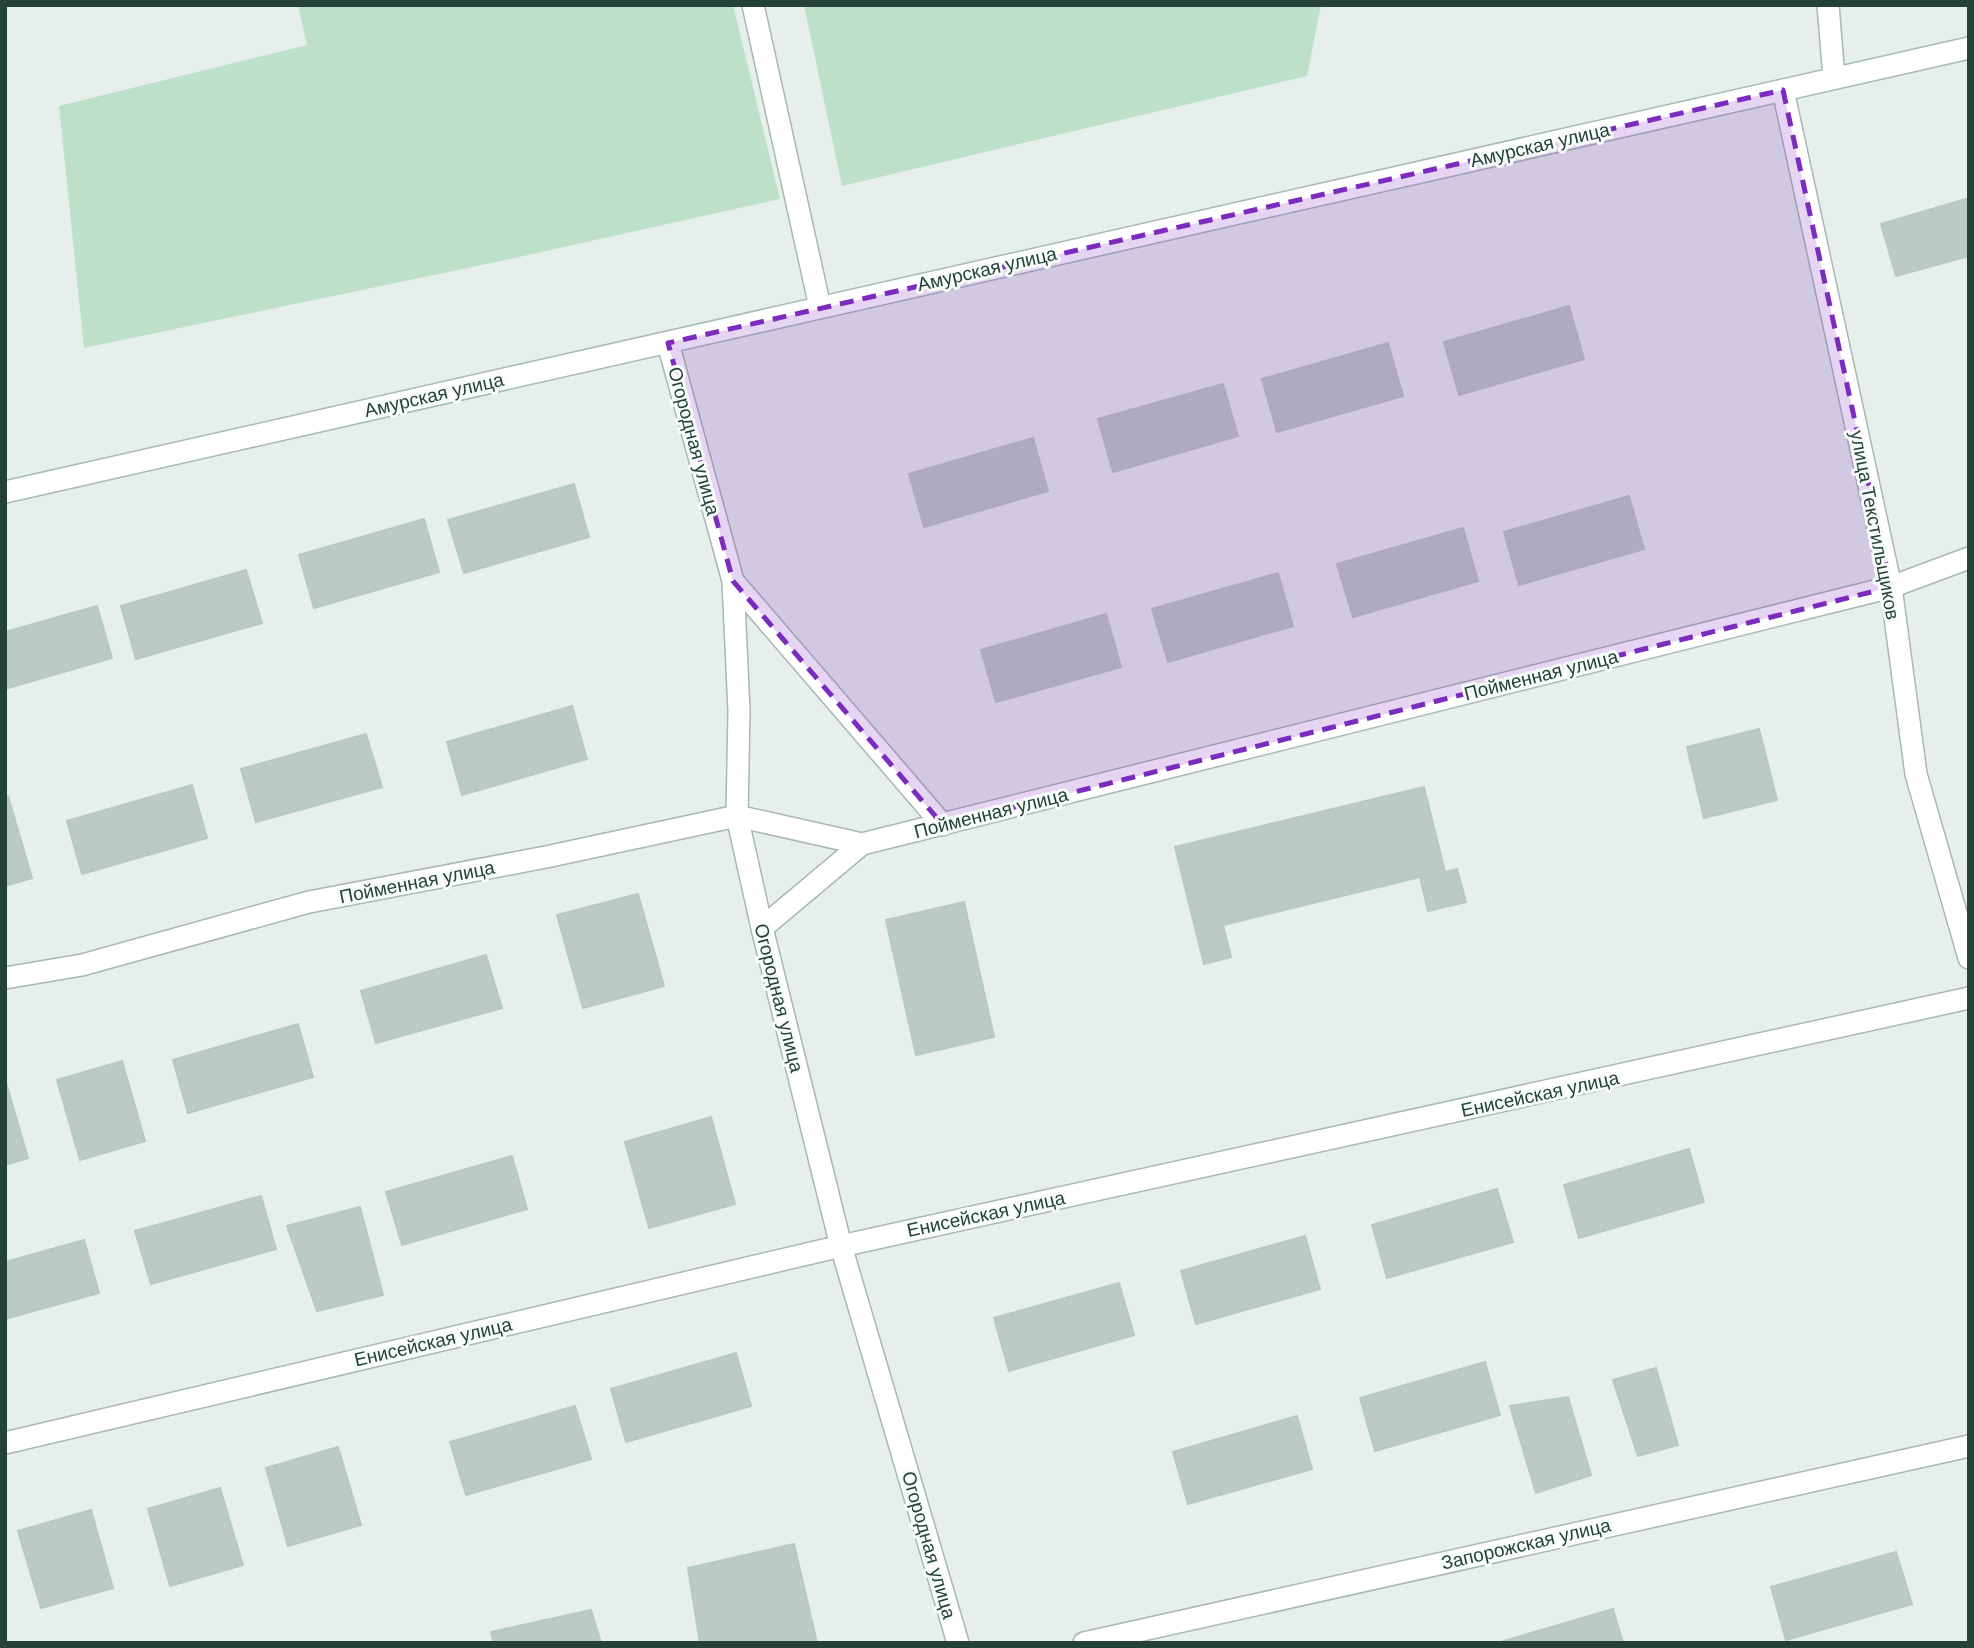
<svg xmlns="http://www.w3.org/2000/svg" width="1974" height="1648" viewBox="0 0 1974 1648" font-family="Arial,sans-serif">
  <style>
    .green { fill: #bfe0c8 }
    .building { fill: #bbcac4; stroke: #b8c9c2; stroke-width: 2 }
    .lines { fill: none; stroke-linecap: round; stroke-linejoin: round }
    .lane-casing { stroke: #a8b8b2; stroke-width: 24 }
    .street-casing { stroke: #a8b8b2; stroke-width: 24 }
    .secondary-casing { stroke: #a4bbb3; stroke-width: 24 }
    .lane { stroke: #fff; stroke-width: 21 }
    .street { stroke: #fff; stroke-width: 21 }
    .secondary { stroke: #fff; stroke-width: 21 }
    .marked { fill: #7b2cbf; fill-opacity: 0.2; stroke: #7b2cbf; stroke-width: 5; stroke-dasharray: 14 9; stroke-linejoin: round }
    .labels { text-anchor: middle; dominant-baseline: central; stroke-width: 6; stroke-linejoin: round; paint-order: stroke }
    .street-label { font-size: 19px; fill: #24423a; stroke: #f7fbf9 }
  </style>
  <rect width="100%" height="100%" fill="#e6efeb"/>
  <g class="green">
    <polygon points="298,5 733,5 780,199 501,261 84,348 59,106 307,45"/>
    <polygon points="804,5 1321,5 1307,76 842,186"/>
  </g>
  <g class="building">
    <polygon points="1969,198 1969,256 1896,276 1881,224"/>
    <polygon points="1569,306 1584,359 1459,395 1444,342"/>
    <polygon points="1388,343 1403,396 1277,432 1262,379"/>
    <polygon points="1223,384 1238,436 1113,472 1098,419"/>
    <polygon points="1033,438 1048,491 924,527 909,474"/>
    <polygon points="574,484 589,537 464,573 448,520"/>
    <polygon points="1629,496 1644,549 1519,585 1504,532"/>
    <polygon points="424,519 439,572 314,608 299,555"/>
    <polygon points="1463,528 1478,581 1353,617 1337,564"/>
    <polygon points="246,570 262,623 136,659 121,606"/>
    <polygon points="1278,573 1293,626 1168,662 1152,609"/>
    <polygon points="97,606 112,658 5,689 5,632"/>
    <polygon points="1106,614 1121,667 996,702 981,650"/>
    <polygon points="572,706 587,759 462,795 447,742"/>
    <polygon points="1759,729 1777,800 1704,818 1687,747"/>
    <polygon points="366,734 382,787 256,822 241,769"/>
    <polygon points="192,785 207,838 82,874 67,821"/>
    <polygon points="1424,787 1445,872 1457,869 1466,902 1428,911 1420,877 1223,925 1231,957 1204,964 1175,847"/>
    <polygon points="8,796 32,878 5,886 5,797"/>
    <polygon points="638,894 664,986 583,1008 557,915"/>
    <polygon points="964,902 994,1037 916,1055 886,920"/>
    <polygon points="486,955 502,1008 376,1043 361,991"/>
    <polygon points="298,1024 313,1077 188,1113 173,1060"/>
    <polygon points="122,1061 145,1141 80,1160 57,1080"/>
    <polygon points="5,1079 28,1158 5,1165"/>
    <polygon points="711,1117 735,1204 649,1228 625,1142"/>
    <polygon points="1689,1149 1704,1202 1579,1238 1564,1185"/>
    <polygon points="512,1156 527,1209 402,1245 386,1192"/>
    <polygon points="1497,1189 1513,1242 1387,1278 1372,1225"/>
    <polygon points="261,1196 276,1249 151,1284 135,1231"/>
    <polygon points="360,1207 383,1295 317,1311 287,1226"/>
    <polygon points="1305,1236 1320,1289 1196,1324 1181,1271"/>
    <polygon points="84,1240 99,1293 5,1319 5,1262"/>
    <polygon points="1119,1283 1134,1335 1009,1371 994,1318"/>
    <polygon points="736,1353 751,1406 626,1442 611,1389"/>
    <polygon points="1485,1362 1500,1415 1375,1451 1360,1398"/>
    <polygon points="1656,1368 1678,1445 1638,1456 1613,1380"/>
    <polygon points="1568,1397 1591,1475 1536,1493 1510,1406"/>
    <polygon points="575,1406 591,1459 466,1495 450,1442"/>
    <polygon points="1297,1416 1312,1469 1188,1504 1173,1452"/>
    <polygon points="338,1447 361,1525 288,1546 266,1468"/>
    <polygon points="220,1488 243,1565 170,1586 148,1509"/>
    <polygon points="91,1510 113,1588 41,1608 18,1531"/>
    <polygon points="794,1544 817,1643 700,1643 688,1568"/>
    <polygon points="1896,1552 1912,1604 1786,1640 1771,1587"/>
    <polygon points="1613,1609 1623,1643 1497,1643"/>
    <polygon points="591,1610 601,1643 494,1643 491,1632"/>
  </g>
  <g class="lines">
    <defs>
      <polyline id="lane" points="753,5 820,307"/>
      <g id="street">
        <polyline points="1828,5 1834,78"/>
        <polyline points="1783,90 1891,587 1916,774 1969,958"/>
        <polyline points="668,343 733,581 739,711 737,816 762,928 841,1246 958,1643"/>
        <polyline points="733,581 943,825"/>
        <polyline points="762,928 862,844"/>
        <polyline points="5,978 82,965 309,902 546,857 737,816 862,844 1891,587 1969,558"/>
        <polyline points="5,1443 841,1246 1969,998"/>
        <polyline points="1084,1643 1969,1446"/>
      </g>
      <polyline id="secondary" points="5,492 1969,48"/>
    </defs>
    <use href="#lane" class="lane-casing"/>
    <use href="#street" class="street-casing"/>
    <use href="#secondary" class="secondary-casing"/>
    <use href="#lane" class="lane"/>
    <use href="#street" class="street"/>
    <use href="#secondary" class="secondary"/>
  </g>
  <path class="marked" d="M 1783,90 L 1891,587 L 943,825 L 733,581 L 668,343 Z"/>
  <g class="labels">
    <g class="street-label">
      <text transform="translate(1540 145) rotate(-13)">Амурская улица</text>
      <text transform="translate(987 269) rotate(-13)">Амурская улица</text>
      <text transform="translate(434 395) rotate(-13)">Амурская улица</text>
      <text transform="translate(694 441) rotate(75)">Огородная улица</text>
      <text transform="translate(1875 525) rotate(79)">улица Текстильщиков</text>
      <text transform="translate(1541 675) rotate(-14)">Пойменная улица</text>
      <text transform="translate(991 813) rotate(-14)">Пойменная улица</text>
      <text transform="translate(417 882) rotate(-11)">Пойменная улица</text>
      <text transform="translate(779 998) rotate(76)">Огородная улица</text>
      <text transform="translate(1540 1094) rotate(-12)">Енисейская улица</text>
      <text transform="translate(986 1214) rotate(-12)">Енисейская улица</text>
      <text transform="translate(433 1342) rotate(-13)">Енисейская улица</text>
      <text transform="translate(1526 1544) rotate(-13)">Запорожская улица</text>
      <text transform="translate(929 1545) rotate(74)">Огородная улица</text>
    </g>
  </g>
  <rect width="1974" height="1648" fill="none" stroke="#24423a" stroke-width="14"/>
</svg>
